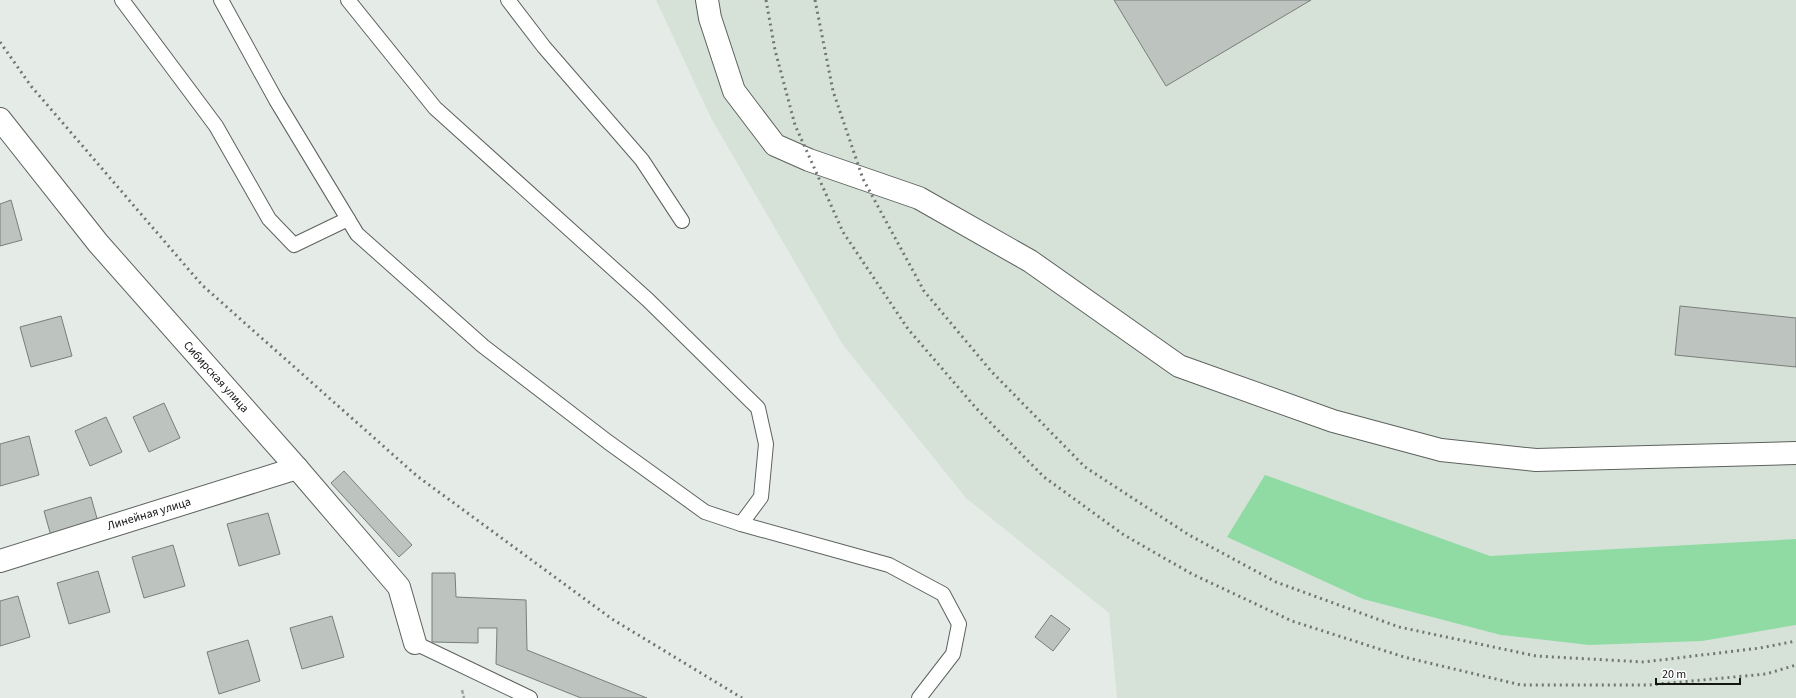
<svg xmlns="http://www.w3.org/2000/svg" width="1796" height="698" viewBox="0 0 1796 698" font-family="'Source Sans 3',sans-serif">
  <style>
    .built { fill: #d6e2d8 }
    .green { fill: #90dba4 }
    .building { fill: #bdc3be; stroke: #797e7a }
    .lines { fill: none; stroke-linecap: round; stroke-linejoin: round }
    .lane-casing { stroke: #5d625e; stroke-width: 16 }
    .street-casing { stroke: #5d625e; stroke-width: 24 }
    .path { stroke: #9fa39f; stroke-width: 2.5; stroke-dasharray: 4 2; stroke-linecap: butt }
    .lane { stroke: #fff; stroke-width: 14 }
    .street { stroke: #fff; stroke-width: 22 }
    .rail { stroke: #727673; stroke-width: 3; stroke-dasharray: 2 4; stroke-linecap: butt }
    .labels { text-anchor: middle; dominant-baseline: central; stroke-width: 3; stroke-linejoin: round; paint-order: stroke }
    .street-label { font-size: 12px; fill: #141614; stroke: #fff }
  </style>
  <rect width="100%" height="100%" fill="#e5ebe6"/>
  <polygon class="built" points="656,0 1796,0 1796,698 1117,698 1109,613 966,498 843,345 711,118"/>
  <polygon class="green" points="1265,475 1490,556 1796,539 1796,625 1702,641 1589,645 1501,635 1363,599 1227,537"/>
  <g class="building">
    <polygon points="1114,0 1311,0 1166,86"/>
    <polygon points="11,200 22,240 0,246 0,204"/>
    <polygon points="1680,306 1796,318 1796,367 1675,355"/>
    <polygon points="61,316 72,356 31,367 20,327"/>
    <polygon points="164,403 180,438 149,452 133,417"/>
    <polygon points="106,417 122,452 90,466 75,431"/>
    <polygon points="29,436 39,475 0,486 0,444"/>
    <polygon points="344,471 412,545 399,557 331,483"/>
    <polygon points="91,497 98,522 51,536 44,511"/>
    <polygon points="268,513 280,554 239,566 227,524"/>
    <polygon points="173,545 185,586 144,598 132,557"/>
    <polygon points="98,571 110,612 69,624 57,583"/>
    <polygon points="432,573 455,573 456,597 526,600 527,650 647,698 581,698 496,664 497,628 478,628 478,643 432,642"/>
    <polygon points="18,596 30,637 0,646 0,601"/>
    <polygon points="1051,615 1070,629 1053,651 1035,637"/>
    <polygon points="332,616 344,657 302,669 290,628"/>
    <polygon points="248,640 260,681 219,694 207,652"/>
  </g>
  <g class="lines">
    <defs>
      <g id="lane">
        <polyline points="122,0 216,126 269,219 294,245 348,219"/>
        <polyline points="221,0 276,100 357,234 483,346 608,442 705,512 741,524 761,497 766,444 758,408 648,300 435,108 348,0"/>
        <polyline points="508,0 544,47 642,160 682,221"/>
        <polyline points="741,524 889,565 943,594 959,624 953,654 919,698"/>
        <polyline points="415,643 530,698"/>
      </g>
      <g id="street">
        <polyline points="707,0 710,18 734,91 775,145 809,160 919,198 1030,261 1179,366 1333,421 1441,450 1536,460 1796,453"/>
        <polyline points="0,119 98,243 297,468 399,587 415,643"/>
        <polyline points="0,561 297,468"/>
      </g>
    </defs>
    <use href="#lane" class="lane-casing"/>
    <use href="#street" class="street-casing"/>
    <polyline class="path" points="462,690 464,698"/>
    <use href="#lane" class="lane"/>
    <use href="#street" class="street"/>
    <g class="rail">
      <polyline points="766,0 775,50 795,125 843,232 908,329 976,408 1044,477 1124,535 1192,574 1292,621 1404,657 1521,685 1649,685 1766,674 1796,665"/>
      <polyline points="815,0 833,91 863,179 924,291 991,371 1085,467 1189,535 1276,582 1399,627 1536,656 1644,662 1760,648 1796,641"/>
      <polyline points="0,42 31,86 202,285 417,476 612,619 742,698"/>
    </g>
  </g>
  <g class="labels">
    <g class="street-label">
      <text transform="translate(216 377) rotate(48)">Сибирская улица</text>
      <text transform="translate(149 514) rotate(-17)">Линейная улица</text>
    </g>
  </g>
  <path d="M1656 678v6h84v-6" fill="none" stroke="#141614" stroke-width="2"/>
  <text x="1662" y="678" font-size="12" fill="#141614" stroke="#ffffff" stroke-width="3" paint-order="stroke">20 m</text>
</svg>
